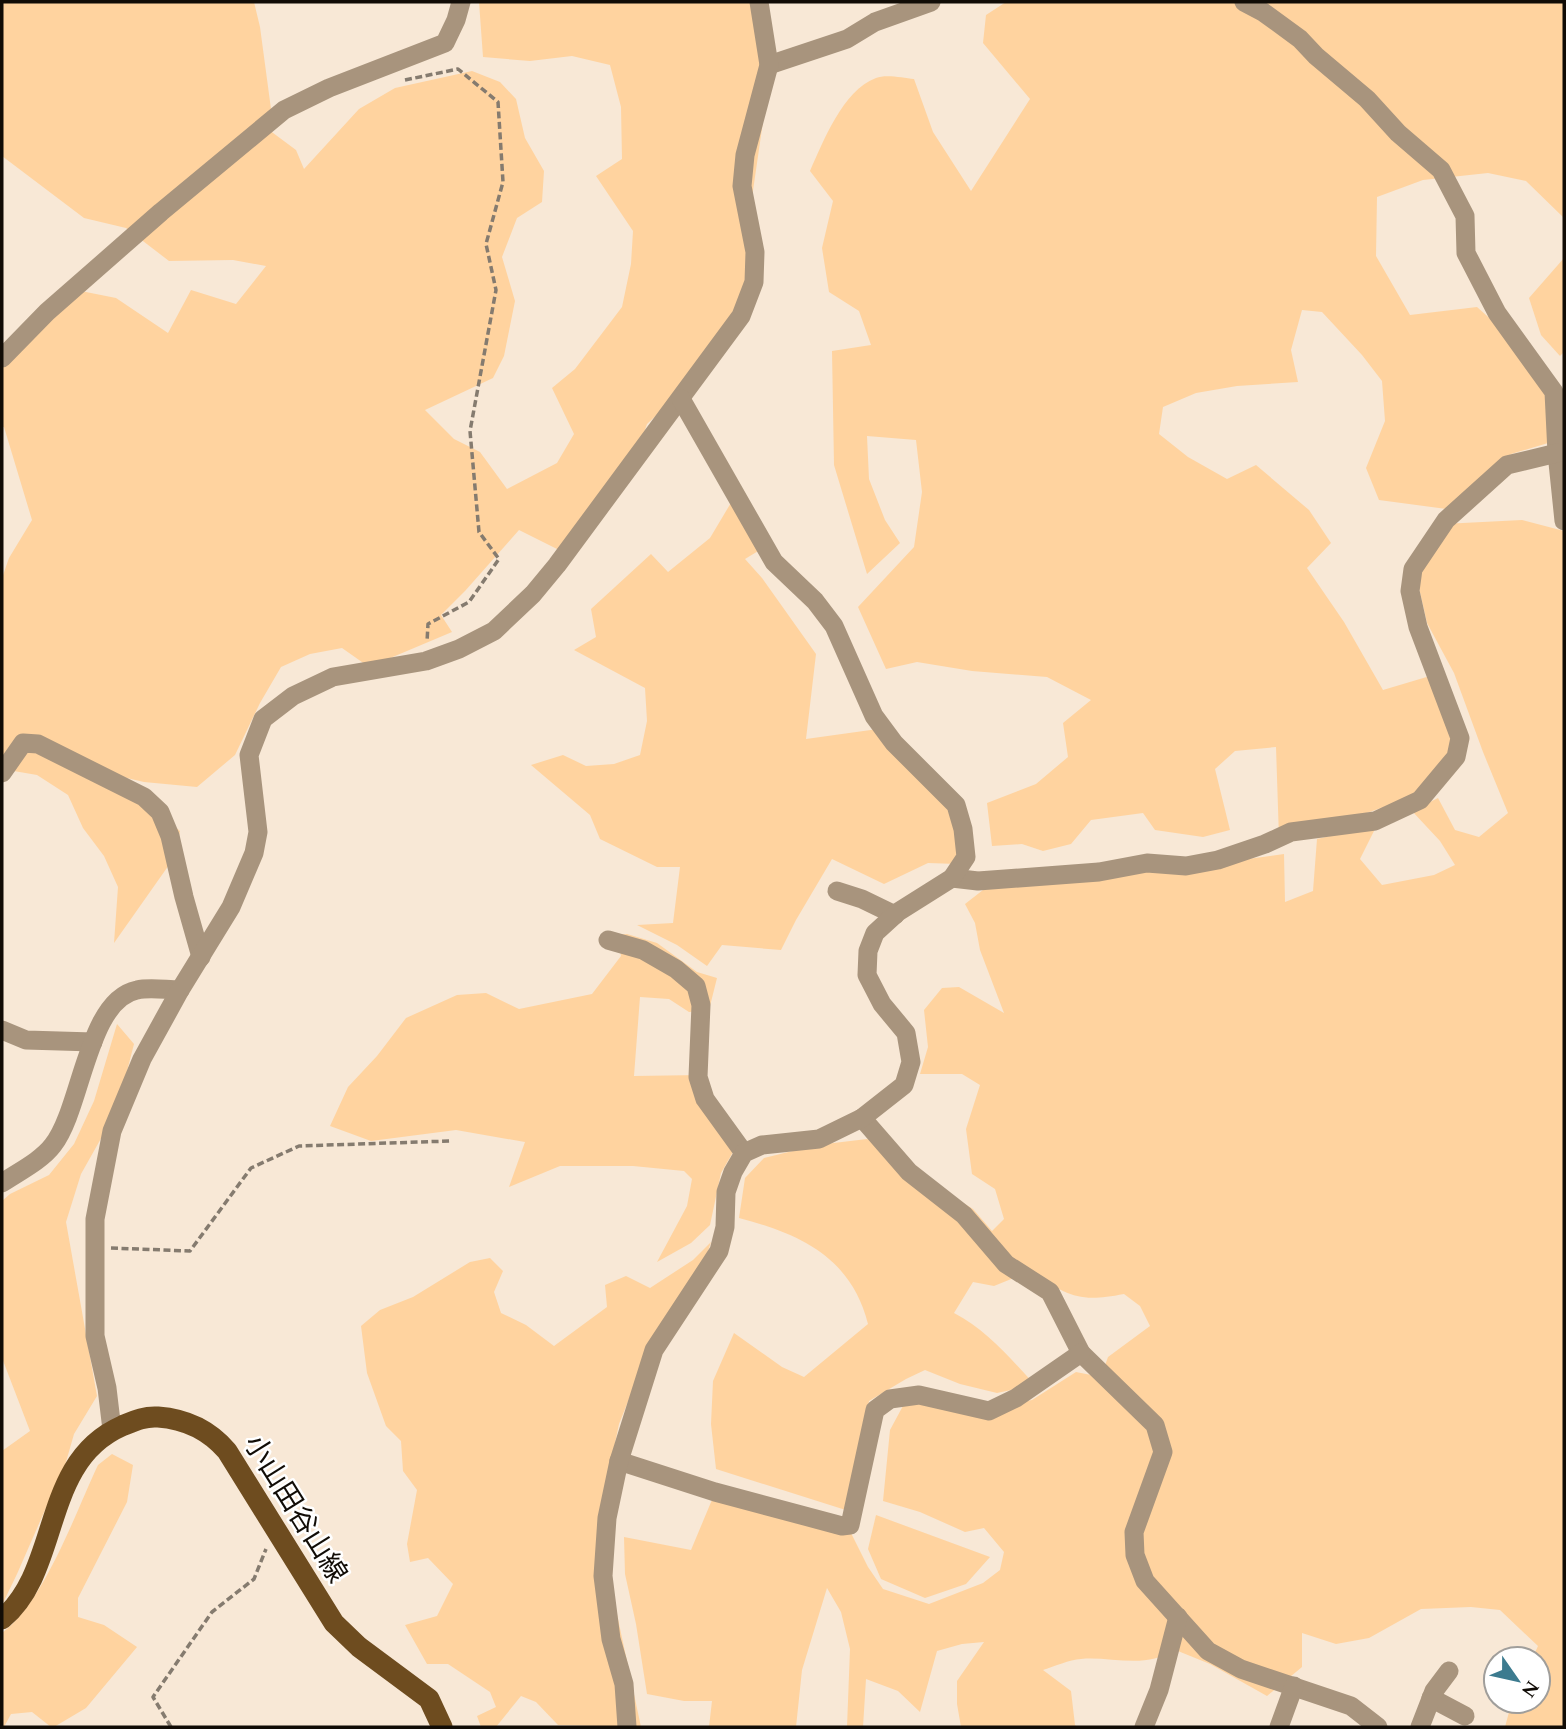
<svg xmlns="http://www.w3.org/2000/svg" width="1566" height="1729" viewBox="0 0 1566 1729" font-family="Spectral,'Noto Sans JP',serif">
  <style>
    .green { fill: #ffd39f }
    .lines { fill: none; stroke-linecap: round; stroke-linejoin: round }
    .path { stroke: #857b6f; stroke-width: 3.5; stroke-dasharray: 7 3.5; stroke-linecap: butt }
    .minor { stroke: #a8947d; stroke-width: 19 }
    .major { stroke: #6e4c1f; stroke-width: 21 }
    .labels { text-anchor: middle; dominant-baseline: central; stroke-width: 5; stroke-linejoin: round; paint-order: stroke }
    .street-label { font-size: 28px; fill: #110c06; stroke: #fff }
  </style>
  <rect width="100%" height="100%" fill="#f8e8d6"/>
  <g class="green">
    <polygon points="2,2 254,2 260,27 271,109 261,124 296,150 304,169 359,109 395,88 472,71 500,82 516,99 525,138 544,171 542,202 517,218 502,257 515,301 504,356 493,378 425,410 454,439 480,452 507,489 557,463 574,434 552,388 575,369 622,307 631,264 633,231 596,176 622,159 621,107 610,65 572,56 530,61 483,57 479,2 754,2 766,101 747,232 750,289 700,374 647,424 631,471 559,550 519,530 465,591 441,615 452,632 369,667 342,648 310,654 281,667 260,703 235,755 197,787 144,782 114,775 180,831 176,855 114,943 118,887 104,856 83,828 68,795 37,775 8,770 2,780 2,578 9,558 32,520 4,427 2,427 2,367 76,290 116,298 168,333 191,290 236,304 266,266 233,260 169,261 126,228 84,218 2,156"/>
    <path d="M 1006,2 L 1564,2 L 1564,218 L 1526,181 L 1488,173 L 1423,180 L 1377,197 L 1376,256 L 1410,315 L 1477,307 L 1514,340 L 1541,379 L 1558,440 L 1511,454 L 1454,510 L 1379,500 L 1366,468 L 1385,421 L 1382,381 L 1362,355 L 1322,312 L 1302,310 L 1291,350 L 1298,382 L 1237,386 L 1196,393 L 1163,407 L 1159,434 L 1188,457 L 1227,479 L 1256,465 L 1309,510 L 1331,543 L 1307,568 L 1344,622 L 1383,690 L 1440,673 L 1457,722 L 1443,775 L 1401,801 L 1335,824 L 1279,838 L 1276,747 L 1235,751 L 1215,769 L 1230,830 L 1203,837 L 1155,830 L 1143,813 L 1091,820 L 1071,844 L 1043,851 L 1022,844 L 992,846 L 987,803 L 1036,784 L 1068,757 L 1063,723 L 1091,700 L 1047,677 L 972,671 L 917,662 L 886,669 L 858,607 L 914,547 L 922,492 L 916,440 L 867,436 L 869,479 L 885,520 L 900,543 L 867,574 L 834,465 L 832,351 L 871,345 L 859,311 L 829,292 L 822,248 L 833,201 L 810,171 C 823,142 843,90 876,78 C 886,74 903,78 914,79 L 933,132 L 971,191 L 1030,99 L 983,43 L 986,15 Z"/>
    <polygon points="1564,258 1564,352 1560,356 1541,335 1529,298"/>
    <polygon points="738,491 770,544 745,559 762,578 816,654 806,739 885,728 963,809 957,864 928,863 884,884 832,859 796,920 781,950 722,945 707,966 677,945 637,925 673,923 680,867 657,867 600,839 590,815 531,765 563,755 586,766 614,764 640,755 647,721 645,688 574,650 596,637 591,609 651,554 668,572 710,538"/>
    <path d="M 1522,520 L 1564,531 L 1564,1727 L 1505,1727 L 1512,1701 L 1538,1701 L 1538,1659 L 1532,1659 L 1538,1646 L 1500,1610 L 1471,1607 L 1421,1609 L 1369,1638 L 1336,1644 L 1302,1633 L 1302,1667 L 1267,1696 L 1210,1664 L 1173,1649 C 1149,1670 1110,1656 1081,1659 C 1069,1660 1055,1666 1043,1670 L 1071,1691 L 1075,1725 L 1077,1727 L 961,1727 L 957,1704 L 957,1681 L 984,1642 L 962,1644 L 937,1651 L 920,1712 L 898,1691 L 866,1679 L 863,1727 L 847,1727 L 850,1649 L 841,1612 L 827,1588 L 802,1670 L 796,1727 L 709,1727 L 712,1701 L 684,1701 L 647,1694 L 636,1624 L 625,1574 L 624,1537 L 691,1550 L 714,1495 L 851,1533 L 868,1567 L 883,1589 L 929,1604 L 983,1583 L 1000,1570 L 1004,1552 L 984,1528 L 965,1532 L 920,1512 L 883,1501 L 890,1430 L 904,1404 L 935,1400 L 989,1409 L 1032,1400 L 1076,1372 L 1101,1377 L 1108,1357 L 1150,1326 L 1140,1306 L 1124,1294 C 1078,1303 1068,1296 1031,1271 L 994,1286 L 973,1282 L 954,1313 C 987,1330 1010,1358 1035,1385 L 997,1393 L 960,1384 L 925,1370 L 906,1379 L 869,1401 L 852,1512 L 716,1469 L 711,1424 L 713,1381 L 734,1333 L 782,1367 L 804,1377 L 868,1324 C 851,1257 800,1234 739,1218 L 745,1178 L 764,1158 L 817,1145 L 867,1139 L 884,1146 L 929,1182 L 973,1209 L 992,1231 L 1004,1219 L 995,1189 L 972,1174 L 966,1129 L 980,1085 L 962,1074 L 920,1074 L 928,1047 L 924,1010 L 942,988 L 959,987 L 1004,1013 L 980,950 L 975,923 L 965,904 L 1001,876 L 1240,860 L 1284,854 L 1285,902 L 1313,891 L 1317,839 L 1377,825 L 1360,859 L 1382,885 L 1434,875 L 1455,865 L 1440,841 L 1412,811 L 1438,798 L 1455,830 L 1479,837 L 1508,813 L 1483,752 L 1454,673 L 1427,623 L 1417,579 L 1443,524 Z"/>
    <polygon points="627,934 657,943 697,972 717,978 709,1010 689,1012 669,999 640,997 634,1076 701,1075 733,1152 721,1173 710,1225 691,1243 657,1262 687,1206 692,1179 684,1171 633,1166 560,1166 509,1187 525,1142 456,1130 371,1141 330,1126 348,1087 377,1056 406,1018 457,995 486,993 519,1009 592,994 621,956 617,935"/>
    <polygon points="117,1024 134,1044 117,1110 81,1174 66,1222 97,1396 74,1434 66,1462 17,1574 2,1605 2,1451 30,1431 2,1358 2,1201 10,1194 49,1175 74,1144 94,1101"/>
    <polygon points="711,1242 697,1284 651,1344 619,1424 598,1525 641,1727 558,1725 536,1702 521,1696 496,1727 481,1727 477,1716 496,1707 490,1692 448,1664 427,1664 405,1625 437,1616 453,1584 428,1558 410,1562 407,1544 417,1490 403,1471 401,1441 386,1426 367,1373 361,1326 380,1310 413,1297 470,1262 490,1258 503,1271 494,1292 501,1313 526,1325 554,1346 607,1307 605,1285 626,1276 650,1288 693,1260"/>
    <path d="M 112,1454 L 133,1465 L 127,1502 L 78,1598 L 78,1617 L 104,1625 L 137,1647 L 86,1708 L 54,1727 L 51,1727 L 32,1712 L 11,1714 L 4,1727 L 2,1727 L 2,1633 C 44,1602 75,1514 98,1465 Z"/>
    <polygon points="876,1515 990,1557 966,1584 925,1598 881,1579 868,1549"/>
  </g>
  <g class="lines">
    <g class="path">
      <polyline points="405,80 458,69 498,102 503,182 486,244 496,290 470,431 479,532 499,559 469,602 428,624 427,642"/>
      <polyline points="111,1248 190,1251 251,1168 299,1146 450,1141"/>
      <polyline points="171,1727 153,1697 212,1612 254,1579 266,1549"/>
    </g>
    <g class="minor">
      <polyline points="1244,2 1263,12 1300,39 1316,56 1367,99 1398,133 1441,170 1465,216 1466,253 1497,313 1554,392 1557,453 1564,521"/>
      <polyline points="769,65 847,39 875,22 931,2"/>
      <polyline points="2,358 47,312 161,212 284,110 329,88 445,43 456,20 461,2"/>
      <polyline points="2,773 23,743 38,744 144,797 160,812 170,836 184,897 201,957"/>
      <polyline points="952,878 978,881 1099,872 1147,863 1186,866 1218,860 1265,844 1291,832 1375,821 1420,800 1456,757 1460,738 1418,627 1410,591 1413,569 1446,520 1507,465 1557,453"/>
      <polyline points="837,891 862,899 895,915"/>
      <polyline points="608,940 643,950 676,969 696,986 701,1005 698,1077 705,1099 744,1153"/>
      <polyline points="2,1030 26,1040 93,1042"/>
      <polyline points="862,1118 909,1172 964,1215 1006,1264 1050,1292 1081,1353 1155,1425 1163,1452 1134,1532 1135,1555 1145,1581 1208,1651 1241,1669 1351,1706 1378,1727"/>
      <path d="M 2,1183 C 18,1172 41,1161 53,1145 C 82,1108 87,1000 137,990 C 150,987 166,990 180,990"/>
      <polyline points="112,1430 107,1388 95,1336 95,1219 112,1131 142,1059 180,990 231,907 254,853 258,832 249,755 263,719 293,696 333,677 426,661 459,649 494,631 533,594 557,565 741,316 754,282 755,252 742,186 745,155 769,65 759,2"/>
      <polyline points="619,1461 715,1492 842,1526 850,1525 875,1410 890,1399 919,1395 989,1411 1016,1398 1081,1353"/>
      <polyline points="1431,1698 1465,1716"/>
      <polyline points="627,1727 624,1684 611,1639 603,1576 607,1518 619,1461 654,1350 719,1251 725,1227 726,1192 733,1172 744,1153 762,1145 819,1139 862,1118 904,1085 911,1062 906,1033 882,1004 867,975 868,951 875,933 898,912 952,878 966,857 963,829 956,805 894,743 874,716 834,626 815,601 774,562 681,399"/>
      <polyline points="1144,1727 1159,1690 1178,1617"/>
      <polyline points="1279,1727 1294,1686"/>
      <polyline points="1420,1727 1434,1691 1449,1671"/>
    </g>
    <path class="major" d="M 2,1619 C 62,1569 40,1462 122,1426 C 134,1421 144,1416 158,1417 C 185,1419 209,1430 227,1451 L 334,1623 L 359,1647 L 429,1699 L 442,1727"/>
  </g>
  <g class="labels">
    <g class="street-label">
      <text transform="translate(295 1509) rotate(58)">小山田谷山線</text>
    </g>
  </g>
  <rect width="1566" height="1729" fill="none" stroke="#110c06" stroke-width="7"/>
  <g transform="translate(1517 1680) rotate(124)"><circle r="33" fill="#ffffff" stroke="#a09e9b" stroke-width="2"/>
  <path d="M0-5L12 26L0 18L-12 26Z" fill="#3c7b8f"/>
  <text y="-10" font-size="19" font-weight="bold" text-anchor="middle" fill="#110c06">N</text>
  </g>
</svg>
